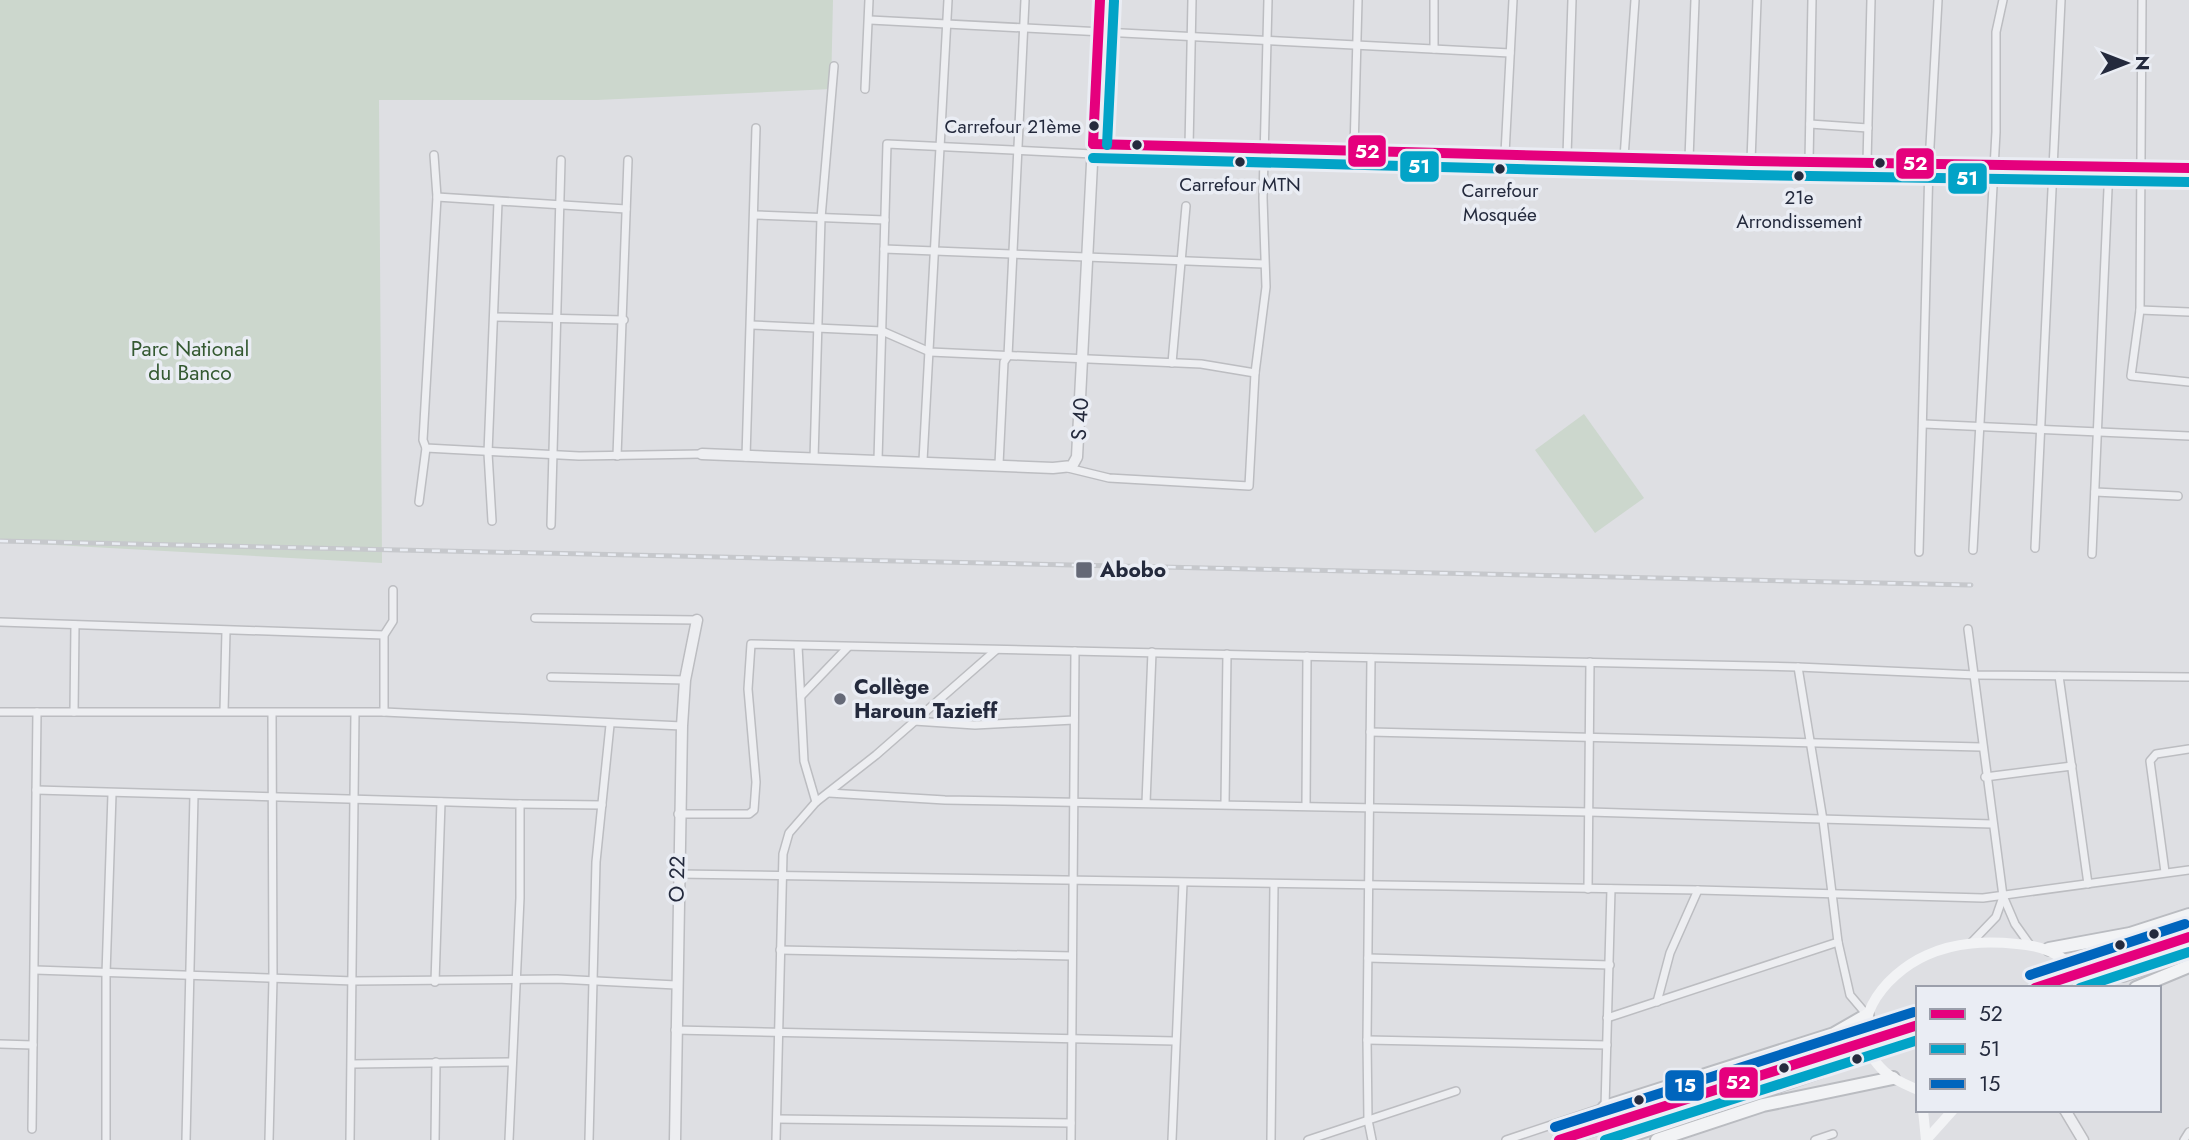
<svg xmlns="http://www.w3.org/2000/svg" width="2189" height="1140" viewBox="0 0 2189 1140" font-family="Jost,sans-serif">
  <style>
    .green { fill: #ccd7cd }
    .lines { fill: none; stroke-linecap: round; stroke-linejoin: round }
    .primary-tunnel { stroke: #b9bbc2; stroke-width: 12; stroke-dasharray: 12 6; stroke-linecap: butt }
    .minor-casing { stroke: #bcbdc1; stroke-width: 10 }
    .tertiary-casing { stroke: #bcbdc1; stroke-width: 13 }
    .primary-casing { stroke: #babcc1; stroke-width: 16 }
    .minor { stroke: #edeef1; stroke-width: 7 }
    .tertiary { stroke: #edeef1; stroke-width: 10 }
    .secondary { stroke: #f2f3f5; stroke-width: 10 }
    .primary { stroke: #f2f3f5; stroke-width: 12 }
    .rail-casing { stroke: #c6c8cc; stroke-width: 5 }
    .rail { stroke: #eaedf4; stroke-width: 2.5; stroke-dasharray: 8; stroke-linecap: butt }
    .bus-1-casing { stroke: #eaedf4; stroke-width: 16 }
    .bus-2-casing { stroke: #eaedf4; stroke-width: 16 }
    .bus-3-casing { stroke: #eaedf4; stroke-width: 16 }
    .bus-1 { stroke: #e5007d; stroke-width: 10 }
    .bus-2 { stroke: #02a3c7; stroke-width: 10 }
    .bus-3 { stroke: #0065bd; stroke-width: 10 }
    .bus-dot { fill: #242a3d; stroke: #eaedf4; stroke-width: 2.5 }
    .poi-dot { fill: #656977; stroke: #eaedf4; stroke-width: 2.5 }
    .labels { text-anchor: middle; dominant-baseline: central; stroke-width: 7; stroke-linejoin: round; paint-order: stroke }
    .bus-label { font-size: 19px; fill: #242a3d; stroke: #eaedf4 }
    .park-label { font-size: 21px; fill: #345931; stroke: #eaedf4 }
    .street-label { font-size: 21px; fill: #242a3d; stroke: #eaedf4 }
    .poi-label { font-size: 21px; font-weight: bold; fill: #242a3d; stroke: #eaedf4; text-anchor: start }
    .line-badge { stroke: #eaedf4; stroke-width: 2.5 }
    .badge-label { font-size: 19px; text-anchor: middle; font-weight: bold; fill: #fff }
  </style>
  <rect width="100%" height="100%" fill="#dedfe3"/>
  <g class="green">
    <polygon points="0,0 833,0 831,89 597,100 379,100 382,563 0,542"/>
    <polygon points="1584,414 1644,498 1595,533 1535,450"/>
  </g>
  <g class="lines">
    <g class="primary-tunnel">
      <polyline points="2034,988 2118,960"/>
      <polyline points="2082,988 2123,975"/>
      <polyline points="1817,1058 1918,1025"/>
      <polyline points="1821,1071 1918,1040"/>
    </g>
    <defs>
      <g id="minor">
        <polyline points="2142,0 2140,310 2131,376 2189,382"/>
        <polyline points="870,20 1510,53"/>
        <polyline points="1434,49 1434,0"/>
        <polyline points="865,89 869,0"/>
        <polyline points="1810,124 1868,128"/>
        <polyline points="1093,144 1100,0"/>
        <polyline points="1189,147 1192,0"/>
        <polyline points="1354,150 1358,0"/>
        <polyline points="1505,154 1513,0"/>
        <polyline points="434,155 437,197 423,440 426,448 579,456 702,454"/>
        <polyline points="1567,156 1572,0"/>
        <polyline points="1624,158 1635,0"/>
        <polyline points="1689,159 1695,0"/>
        <polyline points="1751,161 1757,0"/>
        <polyline points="1809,162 1812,0"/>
        <polyline points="1867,163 1871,0"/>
        <polyline points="437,197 626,209"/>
        <polyline points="755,215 885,220"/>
        <polyline points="884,249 1264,264"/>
        <polyline points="2140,310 2189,312"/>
        <polyline points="494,317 624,320"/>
        <polyline points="751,325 882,331 930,352 1201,364 1255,373"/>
        <polyline points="1172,363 1186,206"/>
        <polyline points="1924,424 2189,436"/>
        <polyline points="617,456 628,160"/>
        <polyline points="746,457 756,128"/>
        <polyline points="814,459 821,218 834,66"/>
        <polyline points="878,460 887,144 1093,154"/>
        <polyline points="923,461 948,0"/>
        <polyline points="999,464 1004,362 1008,356 1025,0"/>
        <polyline points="1068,468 1109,478 1249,486 1255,373 1266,287 1263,198 1268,0"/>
        <polyline points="2095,492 2178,496"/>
        <polyline points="419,502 426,448"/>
        <polyline points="492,521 488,453 498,202"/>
        <polyline points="551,525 561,160"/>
        <polyline points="2035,548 2061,0"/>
        <polyline points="1973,550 1996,132 1996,32 2003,0"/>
        <polyline points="1919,552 1929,164 1938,0"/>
        <polyline points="2092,554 2109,166"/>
        <polyline points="535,618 697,620"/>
        <polyline points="0,622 384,635"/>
        <polyline points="1968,629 2003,896 2015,924 2030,945"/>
        <polyline points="798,646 804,761 816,802"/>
        <polyline points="1371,658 1367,1040 1368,1120 1372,1140"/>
        <polyline points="1798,667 1823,820 1838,942 1850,995 1867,1015"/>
        <polyline points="2059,676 2088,884"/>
        <polyline points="551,677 685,680"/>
        <polyline points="801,696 848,647"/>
        <polyline points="224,711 226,631"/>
        <polyline points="0,712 384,712 682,726"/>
        <polyline points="74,712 75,625"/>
        <polyline points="384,712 384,635 393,621 393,590"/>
        <polyline points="914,721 975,725 1074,720"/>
        <polyline points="1370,732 1981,747"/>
        <polyline points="1985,777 2072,766"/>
        <polyline points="36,790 520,804 520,898 509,1140"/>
        <polyline points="829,793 945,800 1589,812 1992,824"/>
        <polyline points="1146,803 1152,652"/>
        <polyline points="520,804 602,805"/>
        <polyline points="1225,804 1227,654"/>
        <polyline points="1306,806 1307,656"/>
        <polyline points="678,814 749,814 754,810 756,782 748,689 751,644 1798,667 1976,675 2189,677"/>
        <polyline points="2165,872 2150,761 2156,754 2189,749"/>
        <polyline points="678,874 1698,890 1983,898 2189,870"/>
        <polyline points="1588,889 1590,662"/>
        <polyline points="1971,943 1996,917 2003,897"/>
        <polyline points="780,950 1072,956"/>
        <polyline points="1368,958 1610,965"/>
        <polyline points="35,970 354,981 557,979 676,985"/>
        <polyline points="435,982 441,802"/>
        <polyline points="1657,1002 1670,953 1698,890"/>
        <polyline points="1607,1018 1838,942"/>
        <polyline points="675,1030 1175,1041"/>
        <polyline points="1367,1040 1607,1045"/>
        <polyline points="0,1044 33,1045"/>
        <polyline points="352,1064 511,1062"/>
        <polyline points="777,1119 1071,1123"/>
        <polyline points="32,1129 37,712"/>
        <polyline points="106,1140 106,974 112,794"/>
        <polyline points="186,1140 194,795"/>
        <polyline points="269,1140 273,979 272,714"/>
        <polyline points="350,1140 355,713"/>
        <polyline points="435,1140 436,1062"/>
        <polyline points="589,1140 596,862 610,725"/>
        <polyline points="776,1140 783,854 789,833 816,802 876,755 996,650"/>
        <polyline points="1071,1140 1075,651"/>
        <polyline points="1172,1140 1183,883"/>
        <polyline points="1271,1140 1274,885"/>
        <polyline points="1308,1140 1456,1091"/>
        <polyline points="1506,1140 1605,1107 1611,889"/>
        <polyline points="1815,1140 1833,1134"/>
        <polyline points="2184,1140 2189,1132"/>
      </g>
      <g id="tertiary">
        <polyline points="702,454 1053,468 1072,466 1077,457 1093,144 1751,161 2189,168"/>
        <polyline points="2065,1110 2083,1140"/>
        <polyline points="675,1140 682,726 685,680 697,620"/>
      </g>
      <g id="primary">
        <polyline points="2049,949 2130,934 2189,915"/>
        <polyline points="2118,960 2189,937"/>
        <polyline points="2123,975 2189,952"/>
        <polyline points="2136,988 2189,966"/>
        <polyline points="1589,1130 1605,1107 1834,1034 1867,1015"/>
        <polyline points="1559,1140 1817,1058"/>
        <polyline points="1617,1140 1821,1071"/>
        <polyline points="1657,1140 1763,1105 1893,1078"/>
      </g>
    </defs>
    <use href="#minor" class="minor-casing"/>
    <use href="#tertiary" class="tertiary-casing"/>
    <use href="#primary" class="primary-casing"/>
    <use href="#minor" class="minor"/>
    <use href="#tertiary" class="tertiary"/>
    <g class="secondary">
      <path d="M 1918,1090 C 1907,1085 1894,1080 1885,1072 C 1838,1029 1884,974 1927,955 C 1956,942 1986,941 2017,944 C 2047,946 2073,957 2083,988"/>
      <polyline points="1923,1110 1926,1140"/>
      <polyline points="1926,1140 1953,1110"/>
    </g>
    <use href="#primary" class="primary"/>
    <defs>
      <polyline id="rail" points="0,541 1971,585"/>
    </defs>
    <use href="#rail" class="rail-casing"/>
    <use href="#rail" class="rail"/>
    <defs>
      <g id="bus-1">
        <polyline points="1093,144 1751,161 2189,168"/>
        <polyline points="1093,144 1100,0"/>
        <polyline points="2035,988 2189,937"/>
        <polyline points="1559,1140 1918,1025"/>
      </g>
      <g id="bus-2">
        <polyline points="1107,145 1114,1"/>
        <polyline points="1093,158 1751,175 2189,182"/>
        <polyline points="2080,988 2189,952"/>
        <polyline points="1605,1140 1918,1040"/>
      </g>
      <g id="bus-3">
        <polyline points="2030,975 2185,924"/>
        <polyline points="1555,1127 1914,1012"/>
      </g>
    </defs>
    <use href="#bus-1" class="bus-1-casing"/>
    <use href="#bus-2" class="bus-2-casing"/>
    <use href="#bus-3" class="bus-3-casing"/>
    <use href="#bus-1" class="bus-1"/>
    <use href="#bus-2" class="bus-2"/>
    <use href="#bus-3" class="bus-3"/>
  </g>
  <g class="bus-dot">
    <circle cx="1094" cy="126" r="6"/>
    <circle cx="1137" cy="145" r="6"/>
    <circle cx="1240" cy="162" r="6"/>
    <circle cx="1880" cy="163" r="6"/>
    <circle cx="1500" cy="169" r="6"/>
    <circle cx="1799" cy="176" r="6"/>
    <circle cx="2154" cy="934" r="6"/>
    <circle cx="2120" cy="945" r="6"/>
    <circle cx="1857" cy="1059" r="6"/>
    <circle cx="1784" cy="1068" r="6"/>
    <circle cx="1639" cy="1100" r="6"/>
  </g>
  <g class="poi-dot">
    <rect x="1075" y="561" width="18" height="18" rx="3.5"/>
    <circle cx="840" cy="699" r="7"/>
  </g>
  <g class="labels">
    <g class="bus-label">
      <text x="1081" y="126" text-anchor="end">Carrefour 21ème</text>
      <text x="1240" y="184">Carrefour MTN</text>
      <text x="1500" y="190">Carrefour<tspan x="1500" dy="24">Mosquée</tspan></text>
      <text x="1799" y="197">21e<tspan x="1799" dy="24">Arrondissement</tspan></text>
    </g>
    <g class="park-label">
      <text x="190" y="349">Parc National<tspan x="190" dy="24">du Banco</tspan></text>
    </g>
    <g class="street-label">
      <text transform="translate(1080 419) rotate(-86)">S 40</text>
      <text transform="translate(677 879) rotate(-89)">O 22</text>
    </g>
    <g class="poi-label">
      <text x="1100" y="570">Abobo</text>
      <text x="854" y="687">Collège<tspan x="854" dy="24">Haroun Tazieff</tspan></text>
    </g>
  </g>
  <g class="line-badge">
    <rect x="1347" y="134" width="40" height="34" rx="7" fill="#e5007d"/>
    <rect x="1895" y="147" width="40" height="33" rx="7" fill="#e5007d"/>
    <rect x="1399" y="150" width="41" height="33" rx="7" fill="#02a3c7"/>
    <rect x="1947" y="162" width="41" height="33" rx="7" fill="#02a3c7"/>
    <rect x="1718" y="1066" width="41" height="33" rx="7" fill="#e5007d"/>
    <rect x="1664" y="1069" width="41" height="33" rx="7" fill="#0065bd"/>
  </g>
  <g class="badge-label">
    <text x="1367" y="158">52</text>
    <text x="1915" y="170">52</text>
    <text x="1419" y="173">51</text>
    <text x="1967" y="185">51</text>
    <text x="1738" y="1089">52</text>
    <text x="1685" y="1092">15</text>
  </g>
  <rect x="1916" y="986" width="245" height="126" fill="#eaedf4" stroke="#9b9fab" stroke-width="2"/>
  <rect x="1930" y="1009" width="35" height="10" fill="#e5007d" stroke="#9b9fab" stroke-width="2"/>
  <text x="1979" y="1021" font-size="21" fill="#242a3d">52</text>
  <rect x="1930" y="1044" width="35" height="10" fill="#02a3c7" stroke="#9b9fab" stroke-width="2"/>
  <text x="1979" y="1056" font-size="21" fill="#242a3d">51</text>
  <rect x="1930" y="1079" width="35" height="10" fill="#0065bd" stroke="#9b9fab" stroke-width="2"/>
  <text x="1979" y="1091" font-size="21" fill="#242a3d">15</text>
  <g transform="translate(2126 63) rotate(90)" stroke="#eaedf4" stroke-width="5" paint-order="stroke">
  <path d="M0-5L12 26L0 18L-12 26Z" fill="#242a3d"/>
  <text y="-10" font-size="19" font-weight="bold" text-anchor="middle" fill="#242a3d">N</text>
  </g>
</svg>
